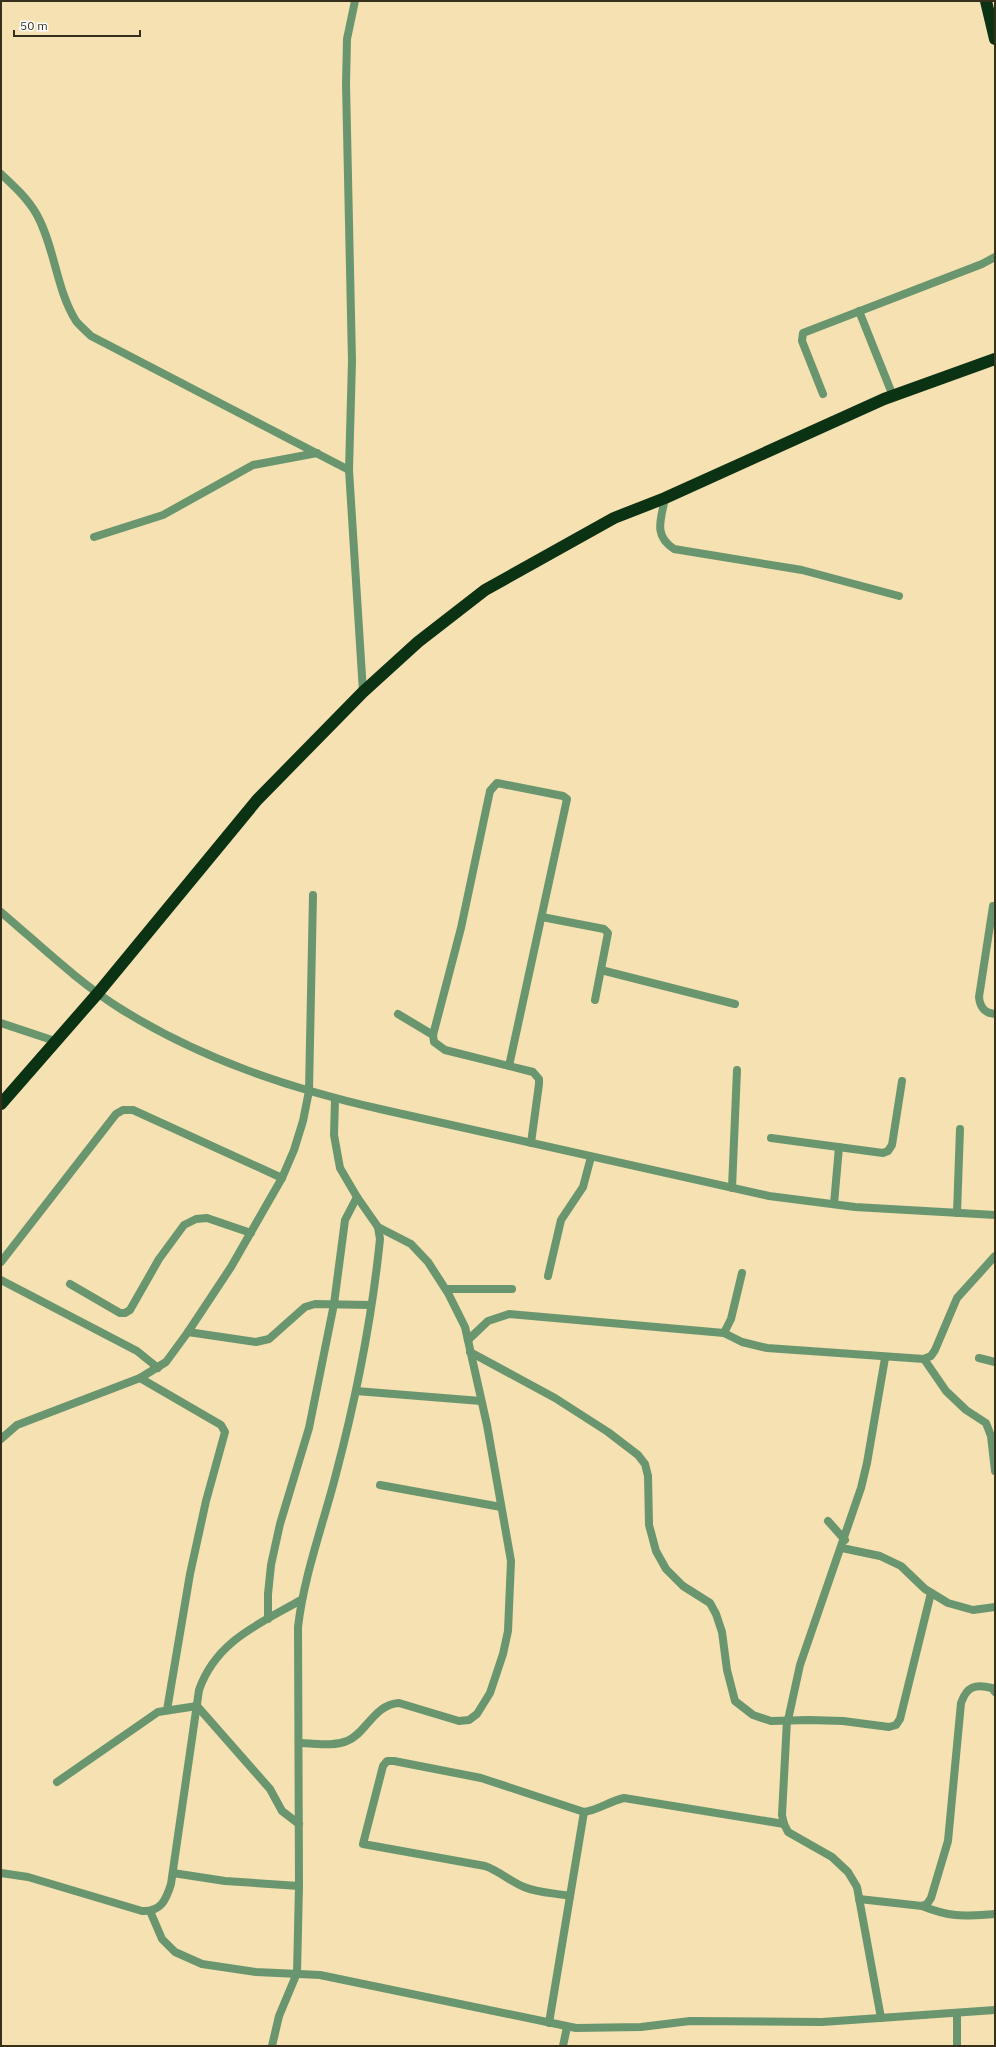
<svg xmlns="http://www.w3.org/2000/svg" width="996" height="2047" viewBox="0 0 996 2047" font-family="'IBM Plex Sans',sans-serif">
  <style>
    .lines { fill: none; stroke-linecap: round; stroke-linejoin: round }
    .lane { stroke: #69966e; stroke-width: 8 }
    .street { stroke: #69966e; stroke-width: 8 }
    .highway { stroke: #0c3214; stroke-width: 12 }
  </style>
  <rect width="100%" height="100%" fill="#f5e1b2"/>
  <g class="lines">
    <g class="lane">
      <path d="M 1,174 C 15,187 28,199 37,215 C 55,248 56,289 76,321 C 80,326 86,331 91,336 L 349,470"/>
      <polyline points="859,311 893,396"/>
      <polyline points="823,394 802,341 803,333 982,264 995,257"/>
      <path d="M 665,498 C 661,520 653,535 674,549 L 802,570 L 899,596"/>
      <polyline points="94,537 163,515 253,465 317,453"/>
      <polyline points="140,1378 221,1425 225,1432 206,1501 190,1574 167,1710"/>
      <polyline points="57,1782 158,1712 197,1706"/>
    </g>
    <g class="street">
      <polyline points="355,1 347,39 346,84 352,361 349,470 363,692"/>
      <path d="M 993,906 L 979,997 C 980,1007 984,1013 995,1014"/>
      <path d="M 1,912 C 40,945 78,982 121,1009 C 201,1059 289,1088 380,1109 L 769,1196 L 855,1207 L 995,1215"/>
      <polyline points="542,917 604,929 608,933 595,1000"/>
      <polyline points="601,970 735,1004"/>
      <polyline points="398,1014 433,1035"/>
      <polyline points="1,1023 55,1041"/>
      <polyline points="509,1066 567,799 563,796 497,783 490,791 461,928 433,1035 434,1042 445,1050 533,1072 539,1079 539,1084 531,1143"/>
      <polyline points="771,1138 883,1153 888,1151 892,1145 902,1081"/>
      <polyline points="732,1188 737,1070"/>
      <polyline points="834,1204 839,1147"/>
      <polyline points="957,1213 960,1129"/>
      <polyline points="1,1262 116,1114 123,1110 133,1110 282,1178"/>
      <polyline points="548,1276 561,1220 583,1187 591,1157"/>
      <polyline points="1,1280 137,1351 158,1368"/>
      <polyline points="70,1284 120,1313 125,1313 130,1310 159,1259 184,1225 196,1219 207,1218 251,1233"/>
      <polyline points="446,1289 512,1289"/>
      <polyline points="188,1332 256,1342 269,1339 305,1307 315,1304 370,1305"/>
      <polyline points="724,1333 731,1319 742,1273"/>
      <polyline points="468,1340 488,1321 509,1314 724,1333 742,1342 767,1348 924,1359 931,1356 935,1350 957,1298 995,1256"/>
      <polyline points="470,1352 555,1398 608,1432 638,1455 645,1464 648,1476 649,1525 656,1551 666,1569 683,1586 710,1603 716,1614 722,1632 727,1670 735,1701 753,1715 771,1721 809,1720 843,1721 889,1727 896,1725 900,1719 931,1593"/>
      <polyline points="979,1358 995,1362"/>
      <polyline points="924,1359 946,1391 966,1410 986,1423 991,1436 995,1471"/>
      <polyline points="356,1391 481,1401"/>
      <polyline points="1,1439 17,1425 140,1378 166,1362 188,1332 231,1267 282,1178 294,1150 303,1121 309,1091 313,895"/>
      <polyline points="380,1485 501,1507"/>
      <polyline points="828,1521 845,1540"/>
      <polyline points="842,1548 880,1556 901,1566 925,1589 948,1603 973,1610 995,1607"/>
      <polyline points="268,1619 268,1594 271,1565 280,1524 309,1428 334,1304 345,1220 357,1197"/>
      <polyline points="197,1706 270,1789 282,1811 299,1824"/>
      <polyline points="787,1720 782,1815 784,1824 788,1832 832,1857 848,1872 857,1887 881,2018"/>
      <polyline points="788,1720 800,1665 861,1488 867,1463 885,1358"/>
      <path d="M 300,1743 C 315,1743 332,1747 347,1741 C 365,1735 374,1704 399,1703 L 459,1721 L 469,1720 L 477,1714 L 490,1693 L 503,1654 L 508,1631 L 511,1561 L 487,1425 L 465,1327 L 448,1293 L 428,1262 L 411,1244 L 378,1227"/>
      <path d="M 1,1873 L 28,1877 L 142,1911 C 161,1912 166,1900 171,1884 L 199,1690 C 216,1641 259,1624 301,1600"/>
      <polyline points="173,1873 225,1881 299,1886"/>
      <path d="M 570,1896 C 555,1893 538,1893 524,1887 C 510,1881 499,1871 485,1866 L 363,1844 L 383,1766 L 387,1761 L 394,1761 L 481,1778 L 584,1812 C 598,1810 610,1801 624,1798 L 784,1824"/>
      <path d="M 859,1899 L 922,1906 L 927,1904 L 931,1898 L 948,1841 L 961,1703 C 967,1686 975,1684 992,1688 L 995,1692"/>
      <path d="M 922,1906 C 952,1918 964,1916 995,1914"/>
      <polyline points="150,1911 162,1939 175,1952 202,1964 256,1972 320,1975 576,2028 641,2027 690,2021 822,2022 995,2010"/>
      <polyline points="549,2023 584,1812"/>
      <path d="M 272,2046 L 279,2016 L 297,1973 L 299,1886 L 298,1627 C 304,1575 323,1525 336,1474 C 356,1398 372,1318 380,1239 L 378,1227 L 357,1197 L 340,1168 L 334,1135 L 335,1099"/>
      <polyline points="563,2046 567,2027"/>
      <polyline points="957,2046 957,2013"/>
    </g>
    <g class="highway">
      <polyline points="986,1 995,39"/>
      <polyline points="1,1104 98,993 257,800 363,692 418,642 485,590 614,518 665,498 884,399 995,359"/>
    </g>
  </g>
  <rect width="996" height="2047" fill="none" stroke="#362f1c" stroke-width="4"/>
  <path d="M14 30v6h126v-6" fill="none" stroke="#362f1c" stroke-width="2"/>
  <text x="20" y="30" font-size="12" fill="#362f1c" stroke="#ffffff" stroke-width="3" paint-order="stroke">50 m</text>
</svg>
